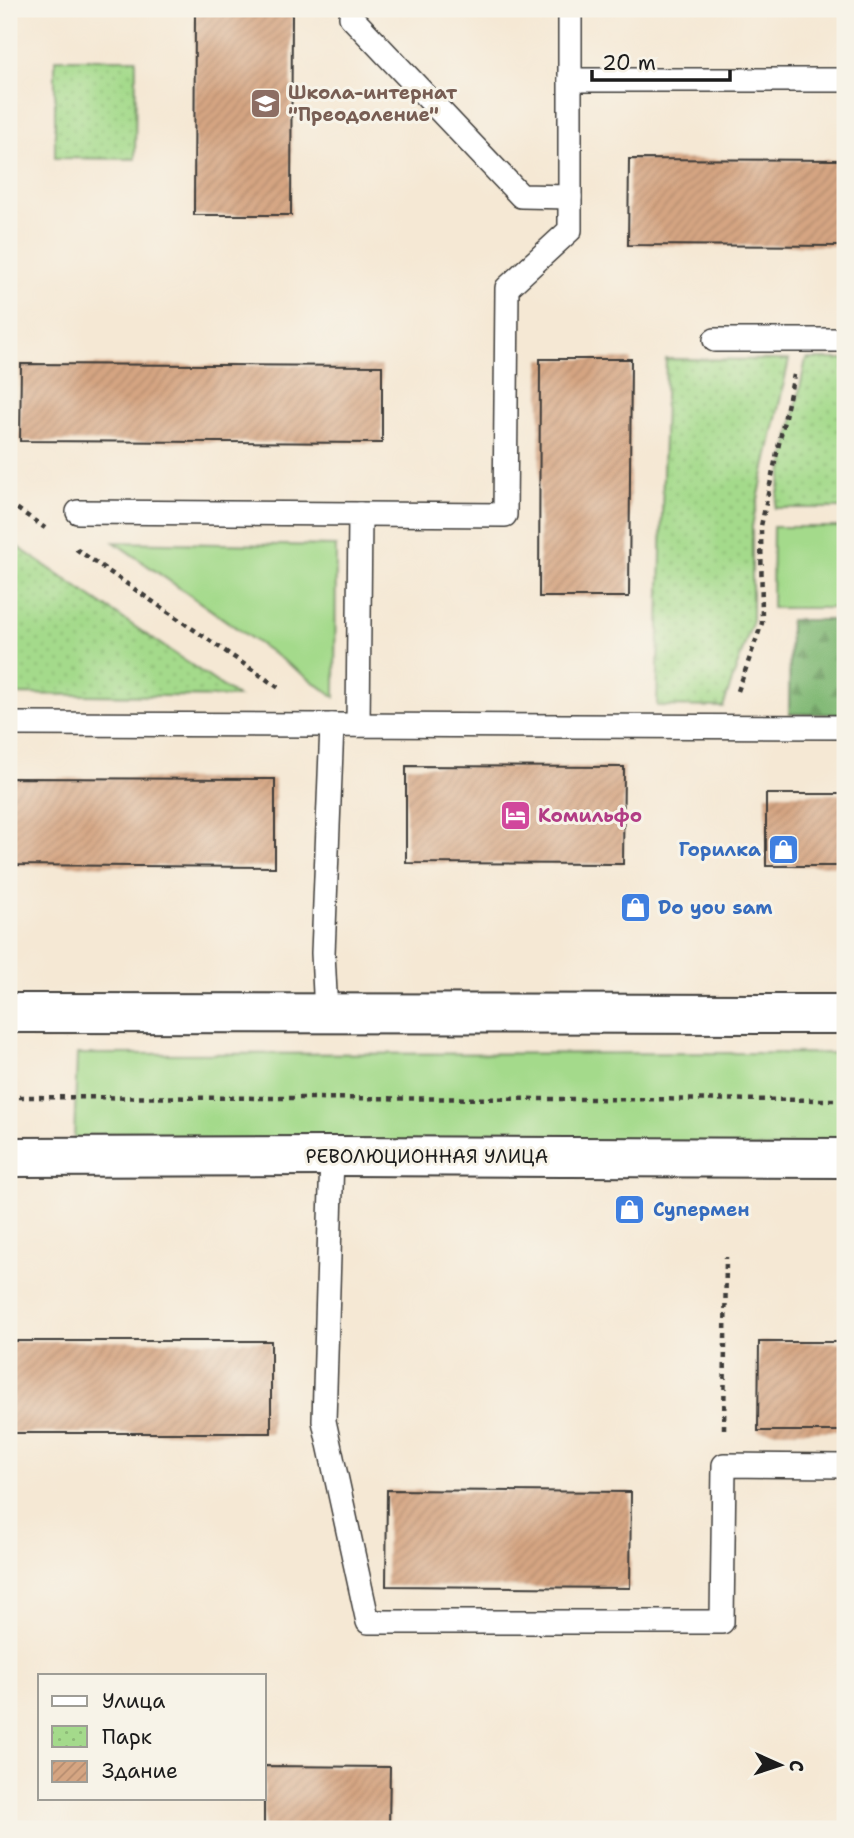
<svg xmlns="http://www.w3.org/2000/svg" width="854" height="1838" viewBox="0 0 854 1838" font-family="'Shantell Sans',sans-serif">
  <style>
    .grass { fill: #a4da8b; stroke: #607b54; stroke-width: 2 }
    .forest { fill: url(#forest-firs); stroke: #506b4a; stroke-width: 2 }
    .park { fill: url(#park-dots); stroke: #607b54; stroke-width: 2 }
    .building { fill: url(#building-hatch) }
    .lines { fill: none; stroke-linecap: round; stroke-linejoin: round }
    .lane-casing { stroke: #3d3b38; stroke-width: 26 }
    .secondary-casing { stroke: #3d3b38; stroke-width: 42 }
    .path { stroke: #3d3b38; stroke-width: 4.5; stroke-dasharray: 5 5; stroke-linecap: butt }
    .lane { stroke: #fff; stroke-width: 23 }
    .secondary { stroke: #fff; stroke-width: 38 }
    .labels { text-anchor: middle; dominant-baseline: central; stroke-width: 6; stroke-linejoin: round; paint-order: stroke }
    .education-label { font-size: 19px; font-weight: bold; fill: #785e54; stroke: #f7f3e8; text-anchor: start }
    .hotel-label { font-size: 19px; font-weight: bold; fill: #b23c85; stroke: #f7f3e8; text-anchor: start }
    .shop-label { font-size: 19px; font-weight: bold; fill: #366cbe; stroke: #f7f3e8; text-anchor: start }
    .street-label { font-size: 19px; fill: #1c1c1c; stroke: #f7f3e8 }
  </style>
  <defs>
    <pattern id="forest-firs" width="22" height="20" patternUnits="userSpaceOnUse" patternTransform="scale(1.75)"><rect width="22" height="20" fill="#83ba77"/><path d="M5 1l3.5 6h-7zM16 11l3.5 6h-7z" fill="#719f66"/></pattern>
    <pattern id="park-dots" width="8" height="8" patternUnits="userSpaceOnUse" patternTransform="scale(1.75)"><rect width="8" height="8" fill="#a4da8b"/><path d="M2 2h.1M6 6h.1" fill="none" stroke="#8dba77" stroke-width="1.8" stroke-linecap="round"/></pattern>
    <pattern id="building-hatch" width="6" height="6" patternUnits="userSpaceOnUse" patternTransform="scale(1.75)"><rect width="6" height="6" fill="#d5a582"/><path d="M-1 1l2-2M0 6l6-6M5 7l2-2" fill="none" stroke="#b68d70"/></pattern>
  </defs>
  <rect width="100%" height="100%" fill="#f7f3e8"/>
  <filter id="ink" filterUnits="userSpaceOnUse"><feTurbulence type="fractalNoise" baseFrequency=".0143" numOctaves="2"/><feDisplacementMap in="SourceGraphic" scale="14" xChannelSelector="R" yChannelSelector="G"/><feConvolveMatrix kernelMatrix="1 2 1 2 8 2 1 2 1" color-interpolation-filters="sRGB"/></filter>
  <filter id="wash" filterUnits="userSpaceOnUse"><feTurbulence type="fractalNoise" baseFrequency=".00686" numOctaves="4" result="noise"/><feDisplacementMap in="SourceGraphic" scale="28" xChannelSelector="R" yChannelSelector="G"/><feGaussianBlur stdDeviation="1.57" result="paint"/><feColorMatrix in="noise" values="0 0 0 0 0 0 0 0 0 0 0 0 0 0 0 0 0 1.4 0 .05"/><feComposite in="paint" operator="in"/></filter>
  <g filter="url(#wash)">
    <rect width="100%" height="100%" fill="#f5e8d4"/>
    <g class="grass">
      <polygon points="773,527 845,527 845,608 772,608"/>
      <polygon points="114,542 336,546 335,697"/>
      <polygon points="845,1053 845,1149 74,1141 77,1054"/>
    </g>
    <polygon class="forest" points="790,620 845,620 845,714 789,714"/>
    <g class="park">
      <polygon points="55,59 136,59 135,159 55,158"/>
      <polygon points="666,359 789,360 752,526 752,623 723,707 657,706"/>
      <polygon points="806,359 845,359 845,508 775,508"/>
      <polygon points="9,541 238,697 9,694"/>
    </g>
    <g id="blocks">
      <g class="building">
        <polygon points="195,9 292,9 291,215 194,215"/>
        <polygon points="629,159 845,160 845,246 628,245"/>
        <polygon points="540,359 631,359 629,597 539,597"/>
        <polygon points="21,364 382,366 382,443 20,441"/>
        <polygon points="406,766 624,767 623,864 406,863"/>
        <polygon points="9,778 275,779 275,867 9,865"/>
        <rect x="766" y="794" width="79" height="72"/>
        <rect x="9" y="1341" width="262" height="92"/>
        <polygon points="759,1342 845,1342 845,1431 758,1431"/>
        <polygon points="387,1490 631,1492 630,1588 386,1586"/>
        <polygon points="264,1766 390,1767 389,1829 264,1829"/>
      </g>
    </g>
  </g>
  <g filter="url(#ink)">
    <use href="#blocks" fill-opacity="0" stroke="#3d3b38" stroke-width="2"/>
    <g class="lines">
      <defs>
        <g id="lane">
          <polyline points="570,9 570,80 845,80"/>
          <polyline points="351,17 521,196 570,197"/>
          <polyline points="715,340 845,340"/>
          <polyline points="78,512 360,514 358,725"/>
          <polyline points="360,514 505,515 507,288 570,230 570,80"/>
          <polyline points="9,724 332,725"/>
          <polyline points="326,1014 323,953 332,725 845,727"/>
          <polyline points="332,1156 324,1421 368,1622 722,1622 724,1465 845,1466"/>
        </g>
        <g id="secondary">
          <polyline points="9,1013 845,1014"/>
          <polyline points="9,1157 332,1156 845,1158"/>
        </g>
      </defs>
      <use href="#lane" class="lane-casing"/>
      <use href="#secondary" class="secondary-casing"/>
      <g class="path">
        <polyline points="9,503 45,528"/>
        <polyline points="76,549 279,688"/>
        <polyline points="738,691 762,623 761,526 794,375"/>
        <polyline points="9,1097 845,1100"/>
        <polyline points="724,1429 726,1257"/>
      </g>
      <use href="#lane" class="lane"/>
      <use href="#secondary" class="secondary"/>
    </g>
  </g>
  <defs>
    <symbol id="school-square" viewBox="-11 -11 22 22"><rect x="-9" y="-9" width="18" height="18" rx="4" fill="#8d6e63" stroke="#f7f3e8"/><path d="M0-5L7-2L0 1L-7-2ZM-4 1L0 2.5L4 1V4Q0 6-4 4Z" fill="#fff"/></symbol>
    <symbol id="hotel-square" viewBox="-11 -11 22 22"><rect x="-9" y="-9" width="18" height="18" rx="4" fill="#d1479c" stroke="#f7f3e8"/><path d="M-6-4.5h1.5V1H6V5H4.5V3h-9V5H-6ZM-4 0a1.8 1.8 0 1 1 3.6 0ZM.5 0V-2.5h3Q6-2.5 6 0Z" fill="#fff"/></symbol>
    <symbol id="shop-square" viewBox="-11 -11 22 22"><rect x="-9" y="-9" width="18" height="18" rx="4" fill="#3f7fe0" stroke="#f7f3e8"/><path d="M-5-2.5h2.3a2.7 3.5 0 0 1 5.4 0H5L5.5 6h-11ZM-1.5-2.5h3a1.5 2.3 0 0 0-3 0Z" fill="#fff"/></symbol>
  </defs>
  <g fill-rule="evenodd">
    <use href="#school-square" x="248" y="86" width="35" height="35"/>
    <use href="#hotel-square" x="498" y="798" width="35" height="35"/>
    <use href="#shop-square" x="766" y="832" width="35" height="35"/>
    <use href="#shop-square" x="618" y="890" width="35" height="35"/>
    <use href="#shop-square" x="612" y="1192" width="35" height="35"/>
  </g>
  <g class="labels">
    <g class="education-label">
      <text x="288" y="92">Школа-интернат<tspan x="288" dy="22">"Преодоление"</tspan></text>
    </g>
    <g class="hotel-label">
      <text x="538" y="815">Комильфо</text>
    </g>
    <g class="shop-label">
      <text x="761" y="849" text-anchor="end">Горилка</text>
      <text x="658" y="907">Do you sam</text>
      <text x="653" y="1209">Супермен</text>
    </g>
    <g class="street-label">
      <text x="427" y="1156">РЕВОЛЮЦИОННАЯ УЛИЦА</text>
    </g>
  </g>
  <rect width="854" height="1838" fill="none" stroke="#f7f3e8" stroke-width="35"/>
  <rect x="38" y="1674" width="228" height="126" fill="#f7f3e8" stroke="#9f9d96" stroke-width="2"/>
  <rect x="52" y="1696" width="35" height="10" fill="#ffffff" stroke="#9f9d96" stroke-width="2"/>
  <text x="102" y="1708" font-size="21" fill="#1c1c1c">Улица</text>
  <rect x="52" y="1726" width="35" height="21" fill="url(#park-dots)" stroke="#9f9d96" stroke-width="2"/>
  <text x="102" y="1744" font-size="21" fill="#1c1c1c">Парк</text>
  <rect x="52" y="1761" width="35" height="21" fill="url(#building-hatch)" stroke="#9f9d96" stroke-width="2"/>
  <text x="102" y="1778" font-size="21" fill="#1c1c1c">Здание</text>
  <g transform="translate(780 1765) rotate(93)" stroke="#f7f3e8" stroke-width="5" paint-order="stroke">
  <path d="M0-5L12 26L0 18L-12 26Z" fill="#1c1c1c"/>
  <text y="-10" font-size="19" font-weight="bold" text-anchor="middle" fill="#1c1c1c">С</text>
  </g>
  <path d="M592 70v10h138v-10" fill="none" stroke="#1c1c1c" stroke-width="3.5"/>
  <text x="602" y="70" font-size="21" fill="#1c1c1c" stroke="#f7f3e8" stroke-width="5" paint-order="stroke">20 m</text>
</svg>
